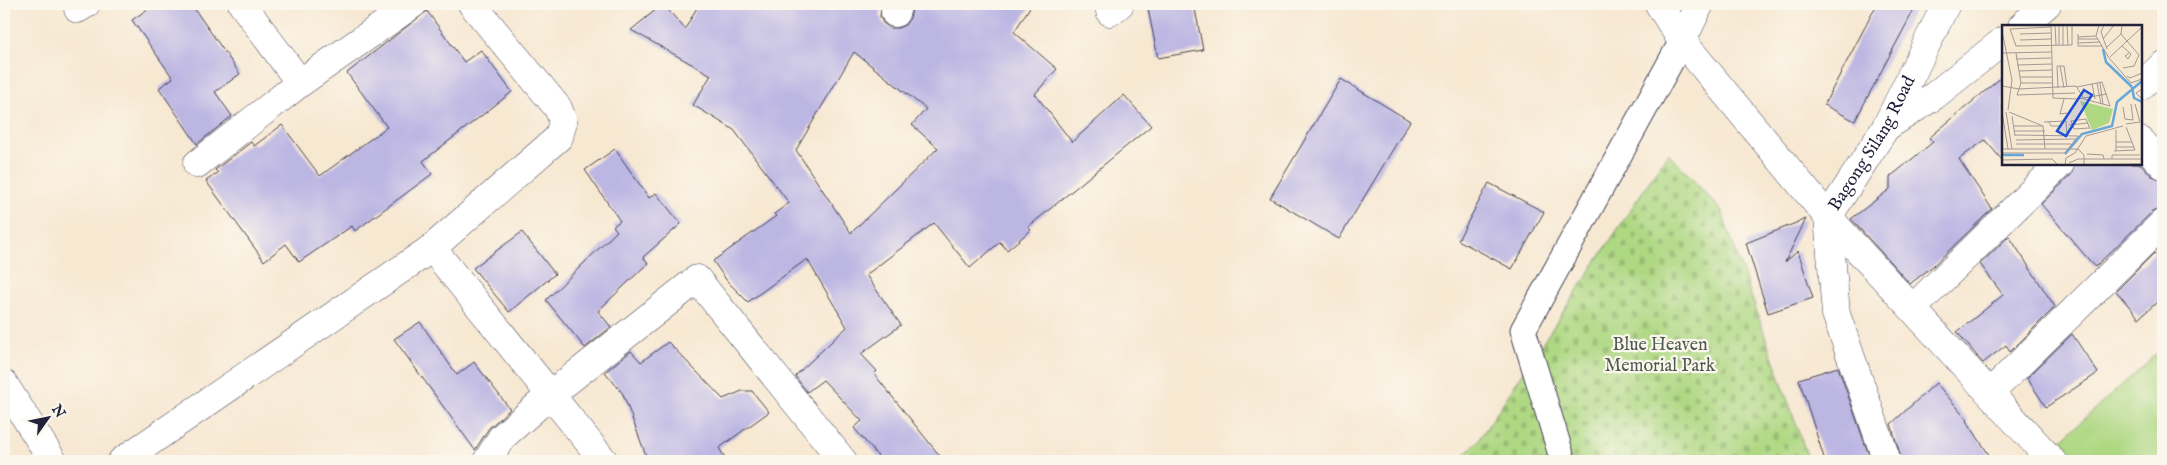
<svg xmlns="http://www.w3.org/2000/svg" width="2167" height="465" viewBox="0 0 2167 465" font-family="'IM FELL English',serif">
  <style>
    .cemetery { fill: url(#cemetery-stones); stroke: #687d5f }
    .pitch { fill: #afd883; stroke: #687d5f }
    .building { fill: #bcb6e3; fill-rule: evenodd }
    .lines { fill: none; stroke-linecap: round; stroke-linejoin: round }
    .service-casing { stroke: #424052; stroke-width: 27 }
    .minor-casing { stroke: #424052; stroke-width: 29 }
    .service { stroke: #fff; stroke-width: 25 }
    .minor { stroke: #fff; stroke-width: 28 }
    .labels { text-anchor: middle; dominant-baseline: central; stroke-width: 4.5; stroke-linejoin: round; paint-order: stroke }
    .street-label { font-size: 18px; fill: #22223b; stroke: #fbf7ec }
    .park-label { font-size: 18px; fill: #4c5951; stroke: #fbf7ec }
    .inset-river { fill: none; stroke: #65a7d9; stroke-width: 2.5 }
    .inset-road { fill: none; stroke: #a29996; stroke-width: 1 }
    .view { fill: #1d4ed8; fill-opacity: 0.15; stroke: #1d4ed8; stroke-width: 2.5 }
    .inset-edge { fill: none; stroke: #22223b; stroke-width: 2.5 }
  </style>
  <defs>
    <pattern id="cemetery-stones" width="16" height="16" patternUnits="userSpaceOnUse" patternTransform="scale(1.25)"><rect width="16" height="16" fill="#afd883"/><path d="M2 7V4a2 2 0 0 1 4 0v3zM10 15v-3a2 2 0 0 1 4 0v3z" fill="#96b972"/></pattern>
  </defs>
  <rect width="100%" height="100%" fill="#fbf7ec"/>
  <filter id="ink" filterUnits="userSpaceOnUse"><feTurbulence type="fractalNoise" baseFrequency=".02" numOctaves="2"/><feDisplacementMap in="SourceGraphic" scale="10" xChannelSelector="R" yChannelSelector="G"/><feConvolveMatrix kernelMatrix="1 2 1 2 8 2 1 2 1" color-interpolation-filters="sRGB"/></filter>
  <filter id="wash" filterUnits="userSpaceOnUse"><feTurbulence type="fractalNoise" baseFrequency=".0096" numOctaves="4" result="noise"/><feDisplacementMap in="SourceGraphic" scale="20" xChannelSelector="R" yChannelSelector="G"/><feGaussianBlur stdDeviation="1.12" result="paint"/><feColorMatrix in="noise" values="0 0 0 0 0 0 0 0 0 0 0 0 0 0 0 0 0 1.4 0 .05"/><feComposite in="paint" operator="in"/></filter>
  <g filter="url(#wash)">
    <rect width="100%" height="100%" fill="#f7e8d2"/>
    <polygon class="cemetery" points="1668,153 1721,210 1809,461 1458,461 1478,441"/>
    <polygon class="pitch" points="2163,348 2163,461 2080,461 2061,440"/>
    <g id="blocks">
      <g class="building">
        <polygon points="155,4 191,4 240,74 215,92 232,116 197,144 159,88 173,78 132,20"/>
        <path d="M 663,4 L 685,29 L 699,4 L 882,4 L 880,16 L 883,23 L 890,28 L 898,28 L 905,25 L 910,18 L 913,4 L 1032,4 L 1014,32 L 1057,69 L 1035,94 L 1072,142 L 1124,95 L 1151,126 L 1028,227 L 1031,230 L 1007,250 L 1000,242 L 970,268 L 934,223 L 866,275 L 901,325 L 861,354 L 877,371 L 874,374 L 944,461 L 882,461 L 854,428 L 862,421 L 823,380 L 807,392 L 795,376 L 847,327 L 807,259 L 748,302 L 727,281 L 713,261 L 776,216 L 774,214 L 789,203 L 734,130 L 693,105 L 711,75 L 631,30 ZM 854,52 L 926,109 L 912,125 L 938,148 L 851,233 L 796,150 Z"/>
        <polygon points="1147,4 1194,4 1203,50 1158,58"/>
        <polygon points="1877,4 1917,4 1855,121 1824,105"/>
        <polygon points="427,11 464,62 481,50 512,92 423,161 432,174 355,231 352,226 299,262 286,244 264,261 206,181 218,173 215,170 251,142 254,146 282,125 320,176 387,127 347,73"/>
        <polygon points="2003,76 2003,161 1985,140 1959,159 1992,209 1934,265 1910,284 1851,219 1890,189 1890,177 1933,142 1929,138"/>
        <polygon points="1341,79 1410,121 1339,239 1270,198"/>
        <polygon points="615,149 649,198 656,193 681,224 643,257 648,263 598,311 611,327 585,348 546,300 617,231 613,226 620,221 585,170"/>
        <polygon points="2075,164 2141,164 2152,176 2163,180 2163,208 2152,212 2095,267 2041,204 2071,175"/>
        <polygon points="1489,183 1544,212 1512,269 1458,240"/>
        <polygon points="1806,219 1785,262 1798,251 1813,298 1768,313 1746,243"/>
        <polygon points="522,232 555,274 509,312 473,268"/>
        <polygon points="2009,236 2055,307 2010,352 2006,345 1983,363 1957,332 2003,295 1980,264"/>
        <polygon points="2154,253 2163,263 2163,297 2139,318 2116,291"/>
        <polygon points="420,322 457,375 474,362 510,409 489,428 475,450 394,339"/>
        <polygon points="2072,334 2098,373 2046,407 2027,378"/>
        <polygon points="668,342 723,399 742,391 752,391 769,412 719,448 727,461 648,461 623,394 605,372 631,351 641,362"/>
        <polygon points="1838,367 1871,461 1825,461 1799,379"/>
        <polygon points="1936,383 1968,420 1967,421 1993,461 1902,461 1891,424"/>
      </g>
    </g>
  </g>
  <g filter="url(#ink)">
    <use href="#blocks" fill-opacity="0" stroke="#424052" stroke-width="1"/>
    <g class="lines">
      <defs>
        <polyline id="service" points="1563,461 1523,330 1682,41"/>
        <g id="minor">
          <polyline points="242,4 300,83"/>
          <polyline points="1659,4 1682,41 1828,217 2052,461"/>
          <polyline points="78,9 86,4"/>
          <polyline points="1110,12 1120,4"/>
          <polyline points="895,13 898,4"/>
          <polyline points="2022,26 2047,4"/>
          <polyline points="1682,41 1700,4"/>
          <polyline points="2141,86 2163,65"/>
          <polyline points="1886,127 1934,96 2003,41"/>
          <polyline points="2141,141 2163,165"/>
          <polyline points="197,164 300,83 413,4"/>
          <polyline points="432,248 604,461"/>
          <polyline points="1913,308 2060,164"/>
          <polyline points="4,384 53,461"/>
          <polyline points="1991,392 2163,223"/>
          <polyline points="122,461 432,248 559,137 563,121 558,108 472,4"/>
          <polyline points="487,461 502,437 550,395 697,279 843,461"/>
          <path id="s1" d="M 1887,461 L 1836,314 L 1828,217 L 1886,127 L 1946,4"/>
        </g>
      </defs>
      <use href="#service" class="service-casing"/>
      <use href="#minor" class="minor-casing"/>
      <use href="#service" class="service"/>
      <use href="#minor" class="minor"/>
    </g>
  </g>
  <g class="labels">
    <g class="street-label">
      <text stroke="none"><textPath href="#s1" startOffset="339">Bagong Silang Road</textPath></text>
    </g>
    <g class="park-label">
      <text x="1660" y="345">Blue Heaven<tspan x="1660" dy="21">Memorial Park</tspan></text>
    </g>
  </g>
  <g transform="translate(2002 25)">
    <rect width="140" height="140" fill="#f7e8d2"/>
    <path d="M 78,76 L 111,84 L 107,98 L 90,105 Z" fill="#afd883"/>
    <path class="inset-river" d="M 101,24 L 104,37 L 130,62M 130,62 L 132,73 L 140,77M 63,129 L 80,109 L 110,101 L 115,77 L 140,56M 0,130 L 22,130"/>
    <path class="inset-road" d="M 49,0 L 51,73 L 76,74 L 105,69M 53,0 L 54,20M 57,0 L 57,20M 61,0 L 61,20M 65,0 L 66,20M 97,0 L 94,11 L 107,33 L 129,58 L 140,54M 102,0 L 99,7 L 105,24M 49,2 L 8,4 L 14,21 L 70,20 L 70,0M 0,6 L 10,55 L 6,85M 18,9 L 49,8M 76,9 L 76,21 L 100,21M 119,9 L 137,30 L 132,41 L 121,43M 76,12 L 94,11M 76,14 L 96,14M 101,14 L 112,0M 18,15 L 49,14M 76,18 L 98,17M 120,21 L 129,29 L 126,34 L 123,31 L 127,28M 105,22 L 119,9 L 120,0M 0,28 L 49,27M 14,28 L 19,58 L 15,70 L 73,68M 108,32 L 140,2M 14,34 L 49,33M 15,40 L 50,39M 58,41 L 62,63M 17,46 L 50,45M 125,51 L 128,53 L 140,48M 18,52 L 50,52M 19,58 L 50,58M 95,58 L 99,79M 98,58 L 101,79M 90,59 L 93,74M 0,61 L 17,64 L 74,61 L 82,74 L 108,81 L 100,57 L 75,62M 56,63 L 55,41 L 62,41 L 65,62M 140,64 L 134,68 L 140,74M 62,74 L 58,89 L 65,88M 121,82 L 123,94 L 131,95 L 129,79M 0,87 L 6,124M 4,87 L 10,124M 7,87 L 41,101 L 43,124M 10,91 L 13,111M 42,97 L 64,96 L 65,110M 47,97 L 49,101 L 60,101M 124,99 L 138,97 L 133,79M 67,100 L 86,98M 12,101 L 41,101M 87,103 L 72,104 L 69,96 L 84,94 L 88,104M 12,106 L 43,106M 13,110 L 76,111M 14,115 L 73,114M 114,117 L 130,117M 14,119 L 69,119M 114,122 L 132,122M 0,124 L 76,124 L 82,130 L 82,140M 112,126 L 133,125 L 124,102M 114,126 L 114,105M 0,128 L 63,128 L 76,111M 85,129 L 101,130 L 102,134M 110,134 L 110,130 L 138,130M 0,135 L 50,134 L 56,140M 67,138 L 76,134 L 140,134M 56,140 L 140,139M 63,140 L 64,133 L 73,128 L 84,111 L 121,101"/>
    <path class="view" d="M 82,65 L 90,70 L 64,111 L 55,106 Z"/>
    <rect width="140" height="140" class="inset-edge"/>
  </g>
  <rect width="2167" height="465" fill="none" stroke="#fbf7ec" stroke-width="20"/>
  <g transform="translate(48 418) rotate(57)" stroke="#fbf7ec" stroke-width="4" paint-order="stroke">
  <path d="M0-4L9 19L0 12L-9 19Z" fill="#22223b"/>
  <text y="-8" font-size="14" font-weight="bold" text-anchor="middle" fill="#22223b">N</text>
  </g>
</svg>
